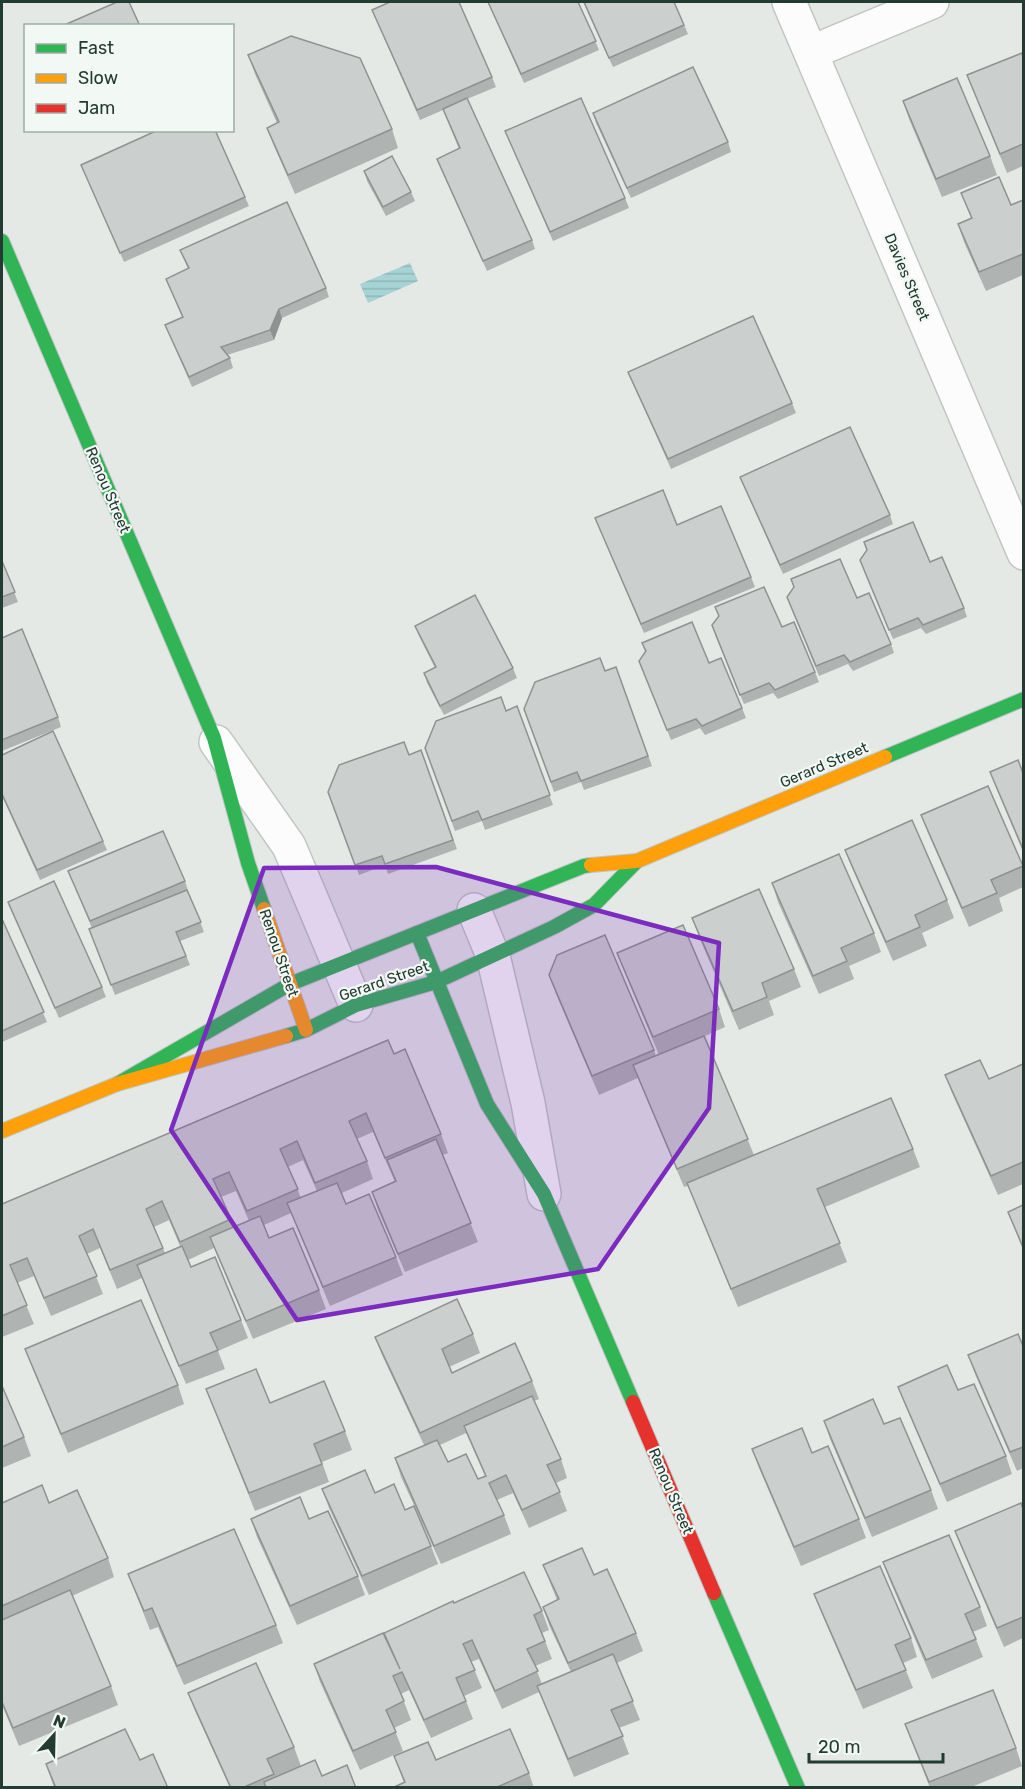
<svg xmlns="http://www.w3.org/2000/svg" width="1025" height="1789" viewBox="0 0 1025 1789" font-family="Rubik,sans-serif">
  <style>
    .water { fill: url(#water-rules) }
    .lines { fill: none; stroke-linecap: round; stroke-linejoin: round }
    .street-casing { stroke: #c1c6c3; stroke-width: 36 }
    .fast-casing { stroke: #c0c6c3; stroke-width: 16 }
    .slow-casing { stroke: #c0c6c3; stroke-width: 16 }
    .jam-casing { stroke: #c0c6c3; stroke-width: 16 }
    .street { stroke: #fbfcfb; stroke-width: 33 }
    .fast { stroke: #30b455; stroke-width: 14 }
    .slow { stroke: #ff9f0a; stroke-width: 14 }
    .jam { stroke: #e5322d; stroke-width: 14 }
    .wall { fill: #afb3b1; fill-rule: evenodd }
    .shaded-wall { fill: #8e9290 }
    .building { fill: #cbd0ce; stroke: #8e9290; stroke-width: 1.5 }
    .marked { fill: #7b2cbf; fill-opacity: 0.2; stroke: #7b2cbf; stroke-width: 4.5; stroke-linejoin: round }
    .labels { text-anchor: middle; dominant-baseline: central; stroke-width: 4.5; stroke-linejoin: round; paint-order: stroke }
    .street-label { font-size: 15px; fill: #233b32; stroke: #f2f8f4 }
  </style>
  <defs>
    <pattern id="water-rules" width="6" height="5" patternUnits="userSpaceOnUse" patternTransform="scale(1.5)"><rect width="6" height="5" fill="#a7d3d4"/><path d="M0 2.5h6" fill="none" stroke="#8fb6b6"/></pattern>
  </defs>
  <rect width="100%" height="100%" fill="#e4e9e6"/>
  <polygon class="water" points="410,263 418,281 368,303 360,284"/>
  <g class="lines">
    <defs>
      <g id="street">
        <polyline points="789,2 1024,553"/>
        <polyline points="812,52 932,2"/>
        <polyline points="216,742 289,846 356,1005"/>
        <polyline points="474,910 493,956 528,1103 544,1194"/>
      </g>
      <g id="fast">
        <polyline points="2,241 214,738 248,863 264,909"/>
        <polyline points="885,757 1024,699"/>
        <polyline points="417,933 487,1104 544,1194 633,1402"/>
        <polyline points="286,1036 306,1030 356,1005 436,982 554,927 594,905 637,861"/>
        <polyline points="117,1084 290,984 584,866 591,865"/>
        <polyline points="714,1593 798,1788"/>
      </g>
      <g id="slow">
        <polyline points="591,865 637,861 885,757"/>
        <polyline points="264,909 306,1030"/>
        <polyline points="2,1131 117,1084 286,1036"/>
      </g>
      <polyline id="jam" points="633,1402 714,1593"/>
    </defs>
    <use href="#street" class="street-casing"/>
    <use href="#fast" class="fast-casing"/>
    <use href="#slow" class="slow-casing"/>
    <use href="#jam" class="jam-casing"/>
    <use href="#street" class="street"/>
    <use href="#fast" class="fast"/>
    <use href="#slow" class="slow"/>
    <use href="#jam" class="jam"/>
  </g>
  <g class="wall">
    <polygon points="488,2 578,2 599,50 524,83"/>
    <polygon points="583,2 674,2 688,34 613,67"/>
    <polygon points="372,10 492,77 496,87 467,99 532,240 535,249 487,271 437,159 459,149 443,110 420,120"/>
    <polygon points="248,55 392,129 398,148 295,194 274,146 267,128 277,123 255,74"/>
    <polygon points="1023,57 1023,166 1007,173 967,75"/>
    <polygon points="903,101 990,156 997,175 942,197 909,119"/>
    <polygon points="593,113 728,142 731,152 631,198 596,123"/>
    <polygon points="505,131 625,198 629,208 553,241"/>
    <polygon points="81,165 245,197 249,206 124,262"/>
    <polygon points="364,171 411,192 415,201 386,216 367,181"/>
    <polygon points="961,193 1011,205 1023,200 1023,275 986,291 964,242 958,224 971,218"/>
    <polygon points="180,250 326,288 329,297 282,318 274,340 227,355 230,358 233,368 192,387 165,325 182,317 166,279 188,269"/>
    <polygon points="628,372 792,403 796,413 671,469"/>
    <polygon points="740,477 890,515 893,524 783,574"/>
    <polygon points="595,518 751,577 755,587 644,633"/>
    <polygon points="864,542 930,562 964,608 967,617 926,634 921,628 893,639 864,570 867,551"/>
    <polygon points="2,561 18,602 2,608"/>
    <polygon points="857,598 891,644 894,653 853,671 848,664 819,676 791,607"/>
    <polygon points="415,626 513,668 517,678 444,715 427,683 424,673 435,668 419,636"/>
    <polygon points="782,627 815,672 819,682 778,699 773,693 744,704 715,635"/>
    <polygon points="2,638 58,717 61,727 2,751"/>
    <polygon points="642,643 709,663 742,708 746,718 705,735 700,728 671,740 643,671 645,652"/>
    <polygon points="616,667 652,766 584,790 581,782 554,792 524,709 605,671"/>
    <polygon points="517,706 553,805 485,830 482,821 455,831 425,748 506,711"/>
    <polygon points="421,750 457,849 388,874 385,865 359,875 328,792"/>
    <polygon points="2,755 103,841 107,850 40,880 2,796"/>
    <polygon points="990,772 1023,773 1023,852 997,790"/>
    <polygon points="988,786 1023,866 1023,887 999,898 1003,911 969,927 928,833 921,815"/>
    <polygon points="845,850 947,900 954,918 922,933 927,946 893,961 852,868"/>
    <polygon points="68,871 185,881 188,891 204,932 180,941 190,965 115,995 89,929 92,928"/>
    <polygon points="772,883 874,933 881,952 849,966 854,979 819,994 778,902"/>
    <polygon points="8,902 102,987 106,997 59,1018"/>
    <polygon points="692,918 794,969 801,987 769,1001 774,1015 739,1030 699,937"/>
    <polygon points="2,919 47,1022 2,1042"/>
    <polygon points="617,953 719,1009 725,1027 705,1036 754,1155 913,1149 920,1167 825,1207 847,1262 738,1307 688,1186 684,1187 638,1078 599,1095 556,994 549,975 654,1050 656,1056 659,1055 624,971"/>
    <path d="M 394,1054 L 441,1134 L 448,1153 L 443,1155 L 478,1242 L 405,1272 L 378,1210 L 372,1192 L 395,1182 L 373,1132 L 357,1139 L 367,1161 L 373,1179 L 342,1193 L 346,1204 L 396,1257 L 403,1275 L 330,1306 L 291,1213 L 264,1225 L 269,1238 L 319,1290 L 326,1309 L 253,1339 L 214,1248 L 188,1260 L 191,1267 L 241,1320 L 248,1338 L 218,1351 L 225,1369 L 186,1384 L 142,1278 L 117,1289 L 100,1248 L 87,1254 L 103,1294 L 51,1316 L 34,1276 L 17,1283 L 34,1324 L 2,1337 L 2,1204 ZM 303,1160 L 317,1191 L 301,1198 L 288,1167 ZM 236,1191 L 249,1221 L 234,1227 L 221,1197 ZM 169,1220 L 180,1246 L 165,1253 L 154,1227 Z"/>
    <polygon points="1023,1064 1023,1184 998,1195 952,1093 945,1075 989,1079"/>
    <polygon points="1023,1205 1023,1250 1008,1212"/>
    <path d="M 473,1334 L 480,1353 L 449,1367 L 452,1373 L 532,1381 L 539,1399 L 534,1401 L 561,1459 L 567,1478 L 556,1483 L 567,1511 L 529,1528 L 513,1493 L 497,1500 L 504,1515 L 511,1534 L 441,1564 L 401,1477 L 395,1458 L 424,1445 L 382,1355 L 375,1337 ZM 466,1433 L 485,1476 L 478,1479 L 448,1462 L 440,1445 Z"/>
    <polygon points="1023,1346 1023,1468 1017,1471 975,1374 968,1355"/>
    <polygon points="25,1349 178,1385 184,1404 68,1453 32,1367"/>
    <polygon points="2,1386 24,1437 31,1456 2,1468"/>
    <polygon points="898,1387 958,1390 1006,1456 1012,1474 947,1502 905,1405"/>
    <polygon points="206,1389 270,1403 345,1431 352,1450 322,1462 329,1482 255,1511"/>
    <polygon points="824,1421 884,1424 931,1490 938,1509 872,1537 830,1439"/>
    <polygon points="752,1449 812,1453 859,1519 866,1538 801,1566 759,1468"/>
    <polygon points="322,1489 375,1493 405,1510 431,1546 438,1564 369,1595 329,1508"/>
    <polygon points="2,1503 49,1503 108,1558 114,1577 72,1596 111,1686 118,1705 19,1746 2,1705"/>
    <polygon points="1023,1509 1023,1638 1004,1647 962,1549 955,1531"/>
    <polygon points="251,1519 309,1519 358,1576 365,1595 297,1625 257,1537"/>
    <polygon points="883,1562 980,1607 987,1626 973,1632 983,1657 932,1679 890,1581"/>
    <polygon points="543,1565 594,1575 636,1633 643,1651 617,1663 640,1720 619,1728 629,1754 574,1777 539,1692 502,1709 479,1659 471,1662 482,1688 464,1696 473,1719 431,1738 409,1690 401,1694 411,1720 394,1728 403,1751 360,1770 320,1682 314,1664 390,1648 384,1633 454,1603 542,1611 549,1630 542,1633 552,1659 535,1666 542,1684 571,1672 549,1625 543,1607 557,1600"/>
    <polygon points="128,1574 276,1625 283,1643 184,1685 158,1627 150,1630"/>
    <polygon points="814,1594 911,1638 917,1657 903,1663 913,1688 863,1709 821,1612"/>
    <polygon points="188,1693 294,1747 301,1766 276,1777 322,1776 356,1788 230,1788 195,1711"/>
    <polygon points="905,1724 1016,1748 1022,1766 969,1788 930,1788"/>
    <polygon points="394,1756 436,1760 529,1773 534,1788 392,1788 404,1783"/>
    <polygon points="140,1760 168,1788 54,1788 46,1764"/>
  </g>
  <polygon class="shaded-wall" points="279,309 282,318 274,340 270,330"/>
  <g class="building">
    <polygon points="117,2 129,2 140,26 62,26"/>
    <polygon points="390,2 459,2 492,77 417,110 372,10"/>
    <polygon points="488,2 578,2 596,41 521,74"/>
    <polygon points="584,2 674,2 684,25 609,58"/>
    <polygon points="291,36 360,58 392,129 288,175 267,128 279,122 248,55"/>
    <polygon points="1022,53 1023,57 1023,144 1000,154 967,75"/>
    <polygon points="693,67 728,142 627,188 593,113"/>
    <polygon points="957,78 990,156 936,179 903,101"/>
    <polygon points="467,98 532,240 483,261 437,159 460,148 443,109"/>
    <polygon points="581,98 625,198 550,232 505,131"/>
    <polygon points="158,130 215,130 245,197 120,253 81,165"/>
    <polygon points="392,156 411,192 383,207 364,171"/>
    <polygon points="999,177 1011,205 1023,200 1023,254 979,272 958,224 972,218 961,193"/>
    <polygon points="287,202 326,288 279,309 270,330 221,347 230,358 189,377 165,325 183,317 166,279 189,268 180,250"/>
    <polygon points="753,316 792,403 668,459 628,372"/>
    <polygon points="850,427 890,515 780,565 740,477"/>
    <polygon points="663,490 677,525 721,506 751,577 641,624 595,518"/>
    <polygon points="913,522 930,562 942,557 964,608 923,625 918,618 889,630 860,560 867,550 864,542"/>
    <polygon points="840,559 857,598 869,593 891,644 850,662 844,655 816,666 787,597 794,587 791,579"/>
    <polygon points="2,561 15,592 2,597"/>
    <polygon points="764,587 782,627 794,622 815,672 775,690 769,683 740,695 712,625 719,616 715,607"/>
    <polygon points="475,595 513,668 440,706 424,673 436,667 415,626"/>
    <polygon points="692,622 709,663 721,658 742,708 702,726 696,719 667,730 639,661 646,651 642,643"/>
    <polygon points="22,629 58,717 2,740 2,638"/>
    <polygon points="600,658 605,671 616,667 648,756 581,781 577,772 551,782 524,709 535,682"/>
    <polygon points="501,697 506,711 517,706 550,795 482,820 478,811 452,821 425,748 436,721"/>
    <polygon points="53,731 103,841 37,870 2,794 2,755"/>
    <polygon points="404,742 409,755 421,750 453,840 385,864 382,856 355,865 328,792 339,765"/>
    <polygon points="1018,760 1023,773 1023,849 990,772"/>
    <polygon points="988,786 1023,866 991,880 997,893 962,908 921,815"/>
    <polygon points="912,820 947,900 915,915 920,927 886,942 845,850"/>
    <polygon points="163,831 185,881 90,921 68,871"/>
    <polygon points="839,854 874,933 841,948 847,961 813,976 772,883"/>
    <polygon points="54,881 102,987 55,1008 8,902"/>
    <polygon points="759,889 794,969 762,983 767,997 733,1011 692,918"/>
    <polygon points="187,890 201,922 176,932 186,956 111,985 89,929"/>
    <polygon points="2,919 44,1012 2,1031"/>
    <polygon points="683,925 719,1009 653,1037 617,953"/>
    <polygon points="605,935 654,1050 592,1076 549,975 557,955"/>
    <polygon points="704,1036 748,1139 677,1169 633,1065"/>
    <polygon points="388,1040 394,1054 405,1049 441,1134 385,1158 366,1113 349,1121 367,1161 315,1183 297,1141 280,1149 298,1189 247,1211 229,1172 222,1175 213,1179 231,1219 180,1242 162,1201 146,1209 163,1248 110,1270 93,1229 79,1236 97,1276 44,1298 27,1258 10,1265 27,1305 2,1316 2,1204"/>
    <polygon points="980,1060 989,1079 1023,1064 1023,1162 991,1176 945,1075"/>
    <polygon points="891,1098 913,1149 817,1189 840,1243 731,1289 687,1183"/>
    <polygon points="436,1139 471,1223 398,1254 372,1192 396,1181 387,1160"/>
    <polygon points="337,1183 346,1204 369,1194 396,1257 323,1287 287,1203"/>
    <polygon points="1023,1205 1023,1247 1008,1212"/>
    <polygon points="260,1216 269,1238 293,1228 319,1290 246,1321 210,1237"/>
    <polygon points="182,1246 191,1267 215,1257 241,1320 210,1333 218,1350 179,1366 137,1265"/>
    <polygon points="457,1299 473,1334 442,1349 452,1373 515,1343 532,1381 420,1433 375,1337"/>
    <polygon points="141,1300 178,1385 61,1434 25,1349"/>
    <polygon points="1018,1334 1023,1346 1023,1447 1010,1452 968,1355"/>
    <polygon points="947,1365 958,1390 974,1384 1006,1456 940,1484 898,1387"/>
    <polygon points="256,1369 270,1403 324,1381 345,1431 314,1444 322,1464 249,1493 206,1389"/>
    <polygon points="2,1386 24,1437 2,1447"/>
    <polygon points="532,1396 561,1459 547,1465 560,1492 522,1510 506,1475 489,1483 504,1515 434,1546 395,1458 437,1440 448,1462 466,1454 478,1479 486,1476 464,1426"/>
    <polygon points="873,1399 884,1424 900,1418 931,1490 865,1518 824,1421"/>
    <polygon points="802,1428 812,1453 828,1446 859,1519 794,1547 752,1449"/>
    <polygon points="365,1470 375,1493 394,1484 405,1510 414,1506 431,1546 362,1576 322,1489"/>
    <polygon points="42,1485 49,1503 77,1490 108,1558 2,1606 2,1503"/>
    <polygon points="300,1497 309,1519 328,1511 358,1576 290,1606 251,1519"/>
    <polygon points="1021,1503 1023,1509 1023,1617 997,1628 955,1531"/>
    <polygon points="234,1529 276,1625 177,1666 152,1608 144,1611 128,1574"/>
    <polygon points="949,1535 980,1607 965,1614 976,1639 926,1660 883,1562"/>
    <polygon points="582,1548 594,1575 607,1569 636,1633 568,1663 543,1607 559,1599 543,1565"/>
    <polygon points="880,1566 911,1638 895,1645 906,1670 856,1690 814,1594"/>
    <polygon points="524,1572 542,1611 534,1615 545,1641 527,1649 538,1671 495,1691 472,1640 463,1644 475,1670 456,1678 466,1701 424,1720 402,1672 393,1676 404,1701 386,1710 396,1732 353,1751 314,1664 383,1633 400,1669 384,1633 453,1601 454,1603"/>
    <polygon points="70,1590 111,1686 13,1728 2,1702 2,1620"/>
    <polygon points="613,1654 633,1701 611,1710 623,1736 568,1759 537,1686"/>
    <polygon points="256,1663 294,1747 267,1759 274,1774 242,1788 231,1788 188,1693"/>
    <polygon points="993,1690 1016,1748 929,1782 905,1724"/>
    <polygon points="125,1729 140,1760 153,1754 168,1788 56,1788 46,1764"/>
    <polygon points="510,1729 529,1773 495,1788 392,1788 405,1782 394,1756 428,1742 436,1760"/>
    <polygon points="315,1760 322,1776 347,1765 356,1788 266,1788 264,1782"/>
  </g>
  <path class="marked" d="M 436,867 L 719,943 L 709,1108 L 598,1269 L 297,1320 L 171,1130 L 264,868 Z"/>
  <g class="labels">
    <g class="street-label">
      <text transform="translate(907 277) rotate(67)">Davies Street</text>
      <text transform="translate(108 490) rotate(67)">Renou Street</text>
      <text transform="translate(824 765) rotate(-23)">Gerard Street</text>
      <text transform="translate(279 953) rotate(71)">Renou Street</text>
      <text transform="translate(384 981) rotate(-19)">Gerard Street</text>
      <text transform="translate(671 1491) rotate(67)">Renou Street</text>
    </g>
  </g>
  <rect width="1025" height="1789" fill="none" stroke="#233b32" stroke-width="6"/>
  <rect x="24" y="24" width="210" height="108" fill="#f2f8f4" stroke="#9faca6" stroke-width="1.5"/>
  <rect x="36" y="44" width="30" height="9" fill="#30b455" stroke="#9faca6" stroke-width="1.5"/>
  <text x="78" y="54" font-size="18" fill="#233b32">Fast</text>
  <rect x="36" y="74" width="30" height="9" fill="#ff9f0a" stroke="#9faca6" stroke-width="1.5"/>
  <text x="78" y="84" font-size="18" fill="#233b32">Slow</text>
  <rect x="36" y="104" width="30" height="9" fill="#e5322d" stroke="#9faca6" stroke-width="1.5"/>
  <text x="78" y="114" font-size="18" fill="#233b32">Jam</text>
  <g transform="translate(54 1735) rotate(22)" stroke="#f2f8f4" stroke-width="4.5" paint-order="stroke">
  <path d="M0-4.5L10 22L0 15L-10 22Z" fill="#233b32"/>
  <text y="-9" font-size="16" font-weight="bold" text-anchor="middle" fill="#233b32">N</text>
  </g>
  <path d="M809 1753v9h134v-9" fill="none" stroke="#233b32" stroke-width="3"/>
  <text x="818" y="1753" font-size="18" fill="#233b32" stroke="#f2f8f4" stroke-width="4.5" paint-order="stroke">20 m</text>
</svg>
